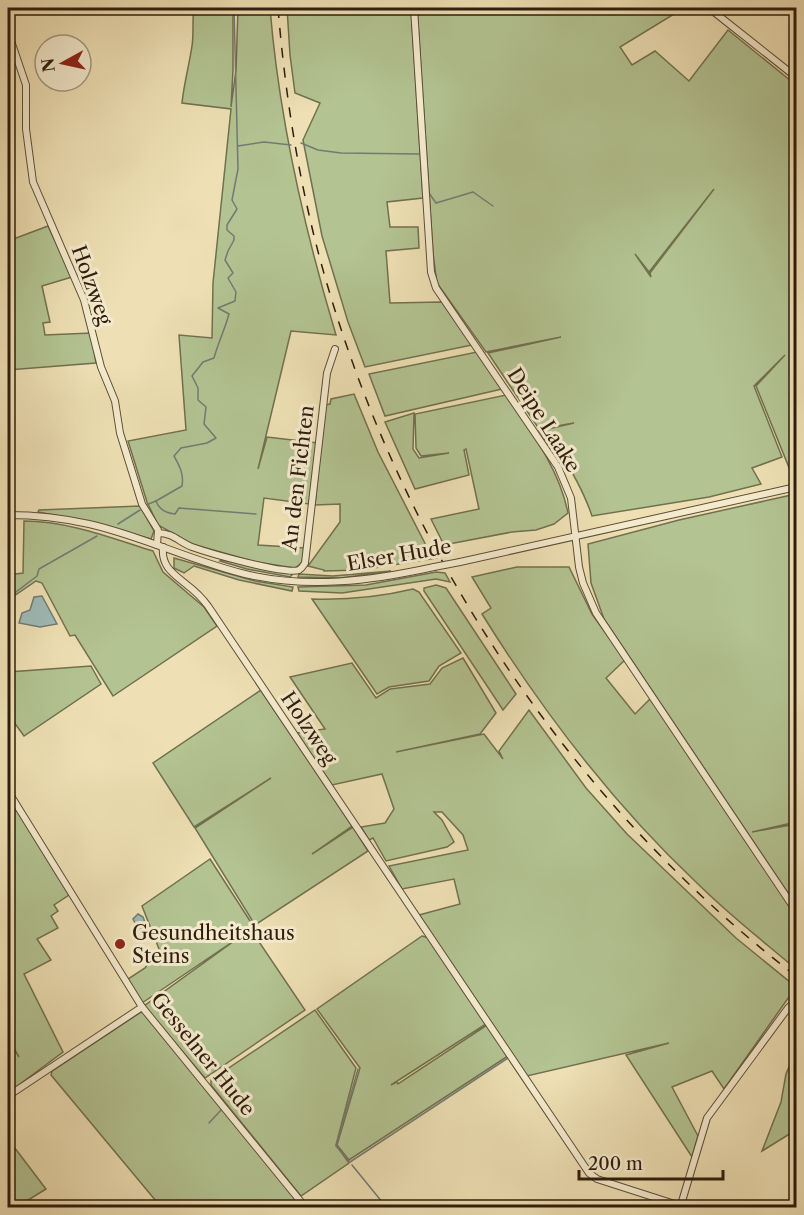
<svg xmlns="http://www.w3.org/2000/svg" width="804" height="1215" viewBox="0 0 804 1215" font-family="'Libre Caslon Text',serif">
  <style>
    .green { fill: #b3c392; stroke: #71704f; stroke-width: 1.5; fill-rule: evenodd }
    .water { fill: #9ebbb8; stroke: #727b73; stroke-width: 1.5 }
    .lines { fill: none; stroke-linecap: round; stroke-linejoin: round }
    .stream { stroke: #727b73; stroke-width: 1.5 }
    .minor-casing { stroke: #5f4d36; stroke-width: 8 }
    .minor { stroke: #f4ebce; stroke-width: 6 }
    .rail { stroke: #2f1c0c; stroke-width: 1.5; stroke-dasharray: 10 10; stroke-linecap: butt }
    .minor-bridge-casing { stroke: #5f4d36; stroke-width: 8; stroke-linecap: butt }
    .minor-bridge { stroke: #f4ebce; stroke-width: 6 }
    .poi-dot { fill: #8f2418; stroke: #f4ebce; stroke-width: 2 }
    .labels { text-anchor: middle; dominant-baseline: central; stroke-width: 6; stroke-linejoin: round; paint-order: stroke }
    .street-label { font-size: 20px; fill: #2f1c0c; stroke: #f4ebce }
    .poi-label { font-size: 20px; fill: #2f1c0c; stroke: #f4ebce; text-anchor: start }
  </style>
  <rect width="100%" height="100%" fill="#eee0b4"/>
  <filter id="stains"><feTurbulence type="fractalNoise" baseFrequency=".00333" numOctaves="4"/><feColorMatrix values="0 0 0 0 .2 0 0 0 0 .09 0 0 0 0 .02 0 0 0 .5 -.17"/></filter>
  <radialGradient id="worn" r=".72"><stop offset=".6" stop-color="#630" stop-opacity="0"/><stop offset="1" stop-color="#630" stop-opacity=".3"/></radialGradient>
  <g class="green">
    <path d="M 194,8 L 233,8 L 233,70 L 231,107 L 236,70 L 238,8 L 270,8 C 279,119 304,228 336,335 L 291,331 L 258,469 L 267,437 L 318,443 L 309,504 L 264,498 L 258,545 L 305,548 L 303,562 L 295,568 L 256,562 L 192,544 L 158,525 L 147,502 L 128,441 L 186,430 L 179,335 L 212,338 L 213,283 L 231,109 L 182,103 C 184,83 189,66 192,46 C 194,33 192,20 194,8 Z"/>
    <polygon points="287,8 411,8 423,198 387,202 390,227 418,227 419,248 386,251 390,303 442,302 472,345 365,367 348,322 322,236 303,140 320,103 295,93 290,55"/>
    <path d="M 417,8 L 684,8 L 620,47 L 632,65 L 655,51 L 689,81 L 728,30 L 796,85 L 796,474 L 792,475 L 756,386 L 785,355 L 754,386 L 782,457 L 752,468 L 761,484 L 709,497 L 592,516 C 584,492 572,471 558,449 L 551,450 L 539,431 L 574,423 L 539,429 L 488,353 L 561,337 L 486,352 L 437,283 L 433,254 ZM 714,189 L 650,273 L 651,277 L 635,254 L 649,272 Z"/>
    <polygon points="48,226 72,277 42,286 50,322 43,323 45,335 91,333 96,363 8,370 8,241"/>
    <polygon points="477,352 502,389 385,416 369,374"/>
    <polygon points="354,394 378,452 431,555 436,558 361,570 324,571 324,570 308,566 340,522 340,504 315,505 325,405 330,404 331,399"/>
    <path d="M 506,395 C 531,432 559,468 568,513 L 554,524 L 536,530 L 512,532 L 449,544 L 442,541 L 431,519 L 479,509 L 466,449 L 464,450 L 469,475 L 415,489 L 385,422 L 414,413 L 413,449 L 419,458 L 449,453 L 421,456 L 416,448 L 415,414 Z"/>
    <polygon points="796,494 796,506 793,507 796,507 796,822 752,832 796,824 796,905 604,619 591,583 588,544 679,520"/>
    <polygon points="140,506 154,531 151,539 92,522 38,512 39,510"/>
    <path d="M 24,521 C 68,521 111,538 153,551 L 163,572 L 204,607 L 217,626 L 113,696 L 75,635 L 70,636 L 42,583 L 36,581 L 8,600 L 8,575 L 23,573 Z"/>
    <polygon points="174,558 255,581 293,587 292,591 239,580 194,566 184,573 174,568"/>
    <polygon points="222,560 290,572 292,575 290,577 247,569 220,561"/>
    <path d="M 517,567 L 569,567 L 592,614 L 625,660 L 606,678 L 635,714 L 651,698 L 796,913 L 796,969 C 763,941 728,914 697,883 C 613,804 543,712 482,614 L 491,608 L 472,577 Z"/>
    <polygon points="391,571 341,578 298,577 299,574 333,576"/>
    <polygon points="436,572 445,573 450,582 436,579 342,593 299,591 298,587 366,585"/>
    <polygon points="436,585 446,588 516,694 503,710 424,591 424,588"/>
    <path d="M 413,589 L 419,592 L 461,653 L 439,666 L 429,681 L 389,687 L 377,694 L 312,599 C 346,600 380,597 413,589 Z"/>
    <polygon points="463,658 496,713 480,734 396,752 484,734 503,759 499,751 529,710 586,788 627,834 736,938 796,987 724,1089 712,1071 672,1087 698,1136 692,1157 626,1055 669,1043 527,1076 419,915 460,904 454,879 402,889 389,866 468,850 463,835 442,812 434,812 442,820 454,842 447,847 386,861 373,838 369,840 361,827 385,823 394,809 382,774 332,785 297,733 325,729 290,677 352,663 376,698 390,689 430,684 442,668"/>
    <polygon points="91,666 101,684 24,736 8,714 8,672"/>
    <polygon points="261,690 352,826 312,854 353,827 368,851 255,925 195,828 271,778 194,827 153,763"/>
    <polygon points="10,799 69,895 54,905 58,911 51,916 58,928 37,939 51,960 24,974 63,1052 8,1093 8,1039 19,1057 8,1037 8,801"/>
    <polygon points="210,859 254,927 251,930 305,1010 205,1078 144,1006 244,934 142,1003 128,979 145,968 159,949 142,906"/>
    <polygon points="422,936 429,938 486,1024 391,1085 397,1082 398,1084 487,1025 508,1056 349,1160 337,1145 360,1068 317,1009"/>
    <polygon points="315,1010 356,1068 336,1145 349,1163 301,1196 211,1085 211,1080"/>
    <polygon points="141,1012 144,1013 304,1207 161,1207 51,1075 52,1071"/>
    <polygon points="796,1050 796,1130 762,1151 781,1102 786,1074 794,1055 792,1054"/>
    <polygon points="8,1139 46,1189 17,1207 8,1207"/>
  </g>
  <g class="water">
    <polygon points="42,596 57,624 40,627 19,623 22,613 30,610 34,597"/>
    <polygon points="138,914 143,917 147,928 145,931 140,933 133,919"/>
  </g>
  <g class="lines">
    <g class="stream">
      <polyline points="301,143 318,150 341,153 419,154"/>
      <polyline points="238,146 264,142 291,145"/>
      <polyline points="429,193 436,203 473,192 493,206"/>
      <path d="M 156,501 L 182,486 C 184,474 180,467 174,456 L 181,448 L 207,443 L 216,438 L 204,424 L 206,407 L 198,400 L 198,388 L 192,376 L 203,362 L 214,358 C 218,343 225,329 229,314 L 218,308 L 235,301 L 236,292 L 228,278 L 233,273 L 225,260 L 228,251 L 234,240 L 234,236 L 227,230 L 227,225 L 237,209 L 232,200 L 238,169 L 234,8"/>
      <path d="M 146,505 L 156,501 C 159,510 166,513 175,514 L 179,508 L 256,514"/>
      <polyline points="118,524 140,510"/>
      <polyline points="8,595 12,595 37,576 39,569 97,536"/>
      <polyline points="358,1069 336,1146 350,1162 508,1058"/>
      <polyline points="209,1123 222,1109"/>
      <polyline points="352,1165 387,1208"/>
    </g>
    <defs>
      <g id="minor">
        <polyline points="414,8 431,272 436,288 558,467 571,498 579,567 583,583 596,613 796,911"/>
        <polyline points="709,8 796,77"/>
        <polyline points="8,32 26,85 26,129 33,182 84,300 101,367 115,401 120,433 142,504 158,530 157,545"/>
        <path d="M 8,515 C 35,515 62,518 89,524 C 142,536 192,561 245,574 C 309,589 370,581 434,567"/>
        <path d="M 158,533 C 173,533 179,542 192,547 C 209,553 285,575 299,570 C 302,568 303,566 305,563 L 327,373 L 335,349"/>
        <path d="M 163,547 C 161,567 174,574 187,585 C 195,591 202,598 208,606 L 589,1173 L 597,1179 L 681,1206"/>
        <polyline points="460,562 796,487"/>
        <polyline points="8,791 142,1007 306,1208"/>
        <polyline points="8,1096 142,1007"/>
        <polyline points="680,1208 707,1118 788,1008 796,1001"/>
      </g>
    </defs>
    <use href="#minor" class="minor-casing"/>
    <use href="#minor" class="minor"/>
    <path class="rail" d="M 278,8 C 285,93 298,177 320,259 C 396,540 565,799 796,976"/>
    <defs>
      <polyline id="minor-bridge" points="434,567 460,562"/>
    </defs>
    <use href="#minor-bridge" class="minor-bridge-casing"/>
    <use href="#minor-bridge" class="minor-bridge"/>
  </g>
  <circle class="poi-dot" cx="120" cy="944" r="6"/>
  <g class="labels">
    <g class="street-label">
      <text transform="translate(92 285) rotate(70)">Holzweg</text>
      <text transform="translate(544 420) rotate(58)">Deipe Laake</text>
      <text transform="translate(298 478) rotate(-83)">An den Fichten</text>
      <text transform="translate(399 555) rotate(-10)">Elser Hude</text>
      <text transform="translate(309 728) rotate(56)">Holzweg</text>
      <text transform="translate(203 1054) rotate(51)">Gesselner Hude</text>
    </g>
    <g class="poi-label">
      <text x="132" y="933">Gesundheitshaus<tspan x="132" dy="23">Steins</tspan></text>
    </g>
  </g>
  <rect width="804" height="1215" fill="none" stroke="#eee0b4" stroke-width="30"/>
  <rect x="9" y="9" width="786" height="1197" fill="none" stroke="#2f1c0c" stroke-width="3"/>
  <rect x="15" y="15" width="774" height="1185" fill="none" stroke="#2f1c0c" stroke-width="1.5"/>
  <g transform="translate(63 63) rotate(262)"><circle r="28" fill="#f4ebce" stroke="#a59880" stroke-width="1.5"/>
  <path d="M0-4.5L10 22L0 15L-10 22Z" fill="#8f2418"/>
  <text y="-9" font-size="16" font-weight="bold" text-anchor="middle" fill="#2f1c0c">N</text>
  </g>
  <path d="M579 1170v9h144v-9" fill="none" stroke="#2f1c0c" stroke-width="3"/>
  <text x="588" y="1170" font-size="18" fill="#2f1c0c" stroke="#f4ebce" stroke-width="4.5" paint-order="stroke">200 m</text>
  <rect width="100%" height="100%" filter="url(#stains)"/>
  <rect width="100%" height="100%" fill="url(#worn)"/>
</svg>
